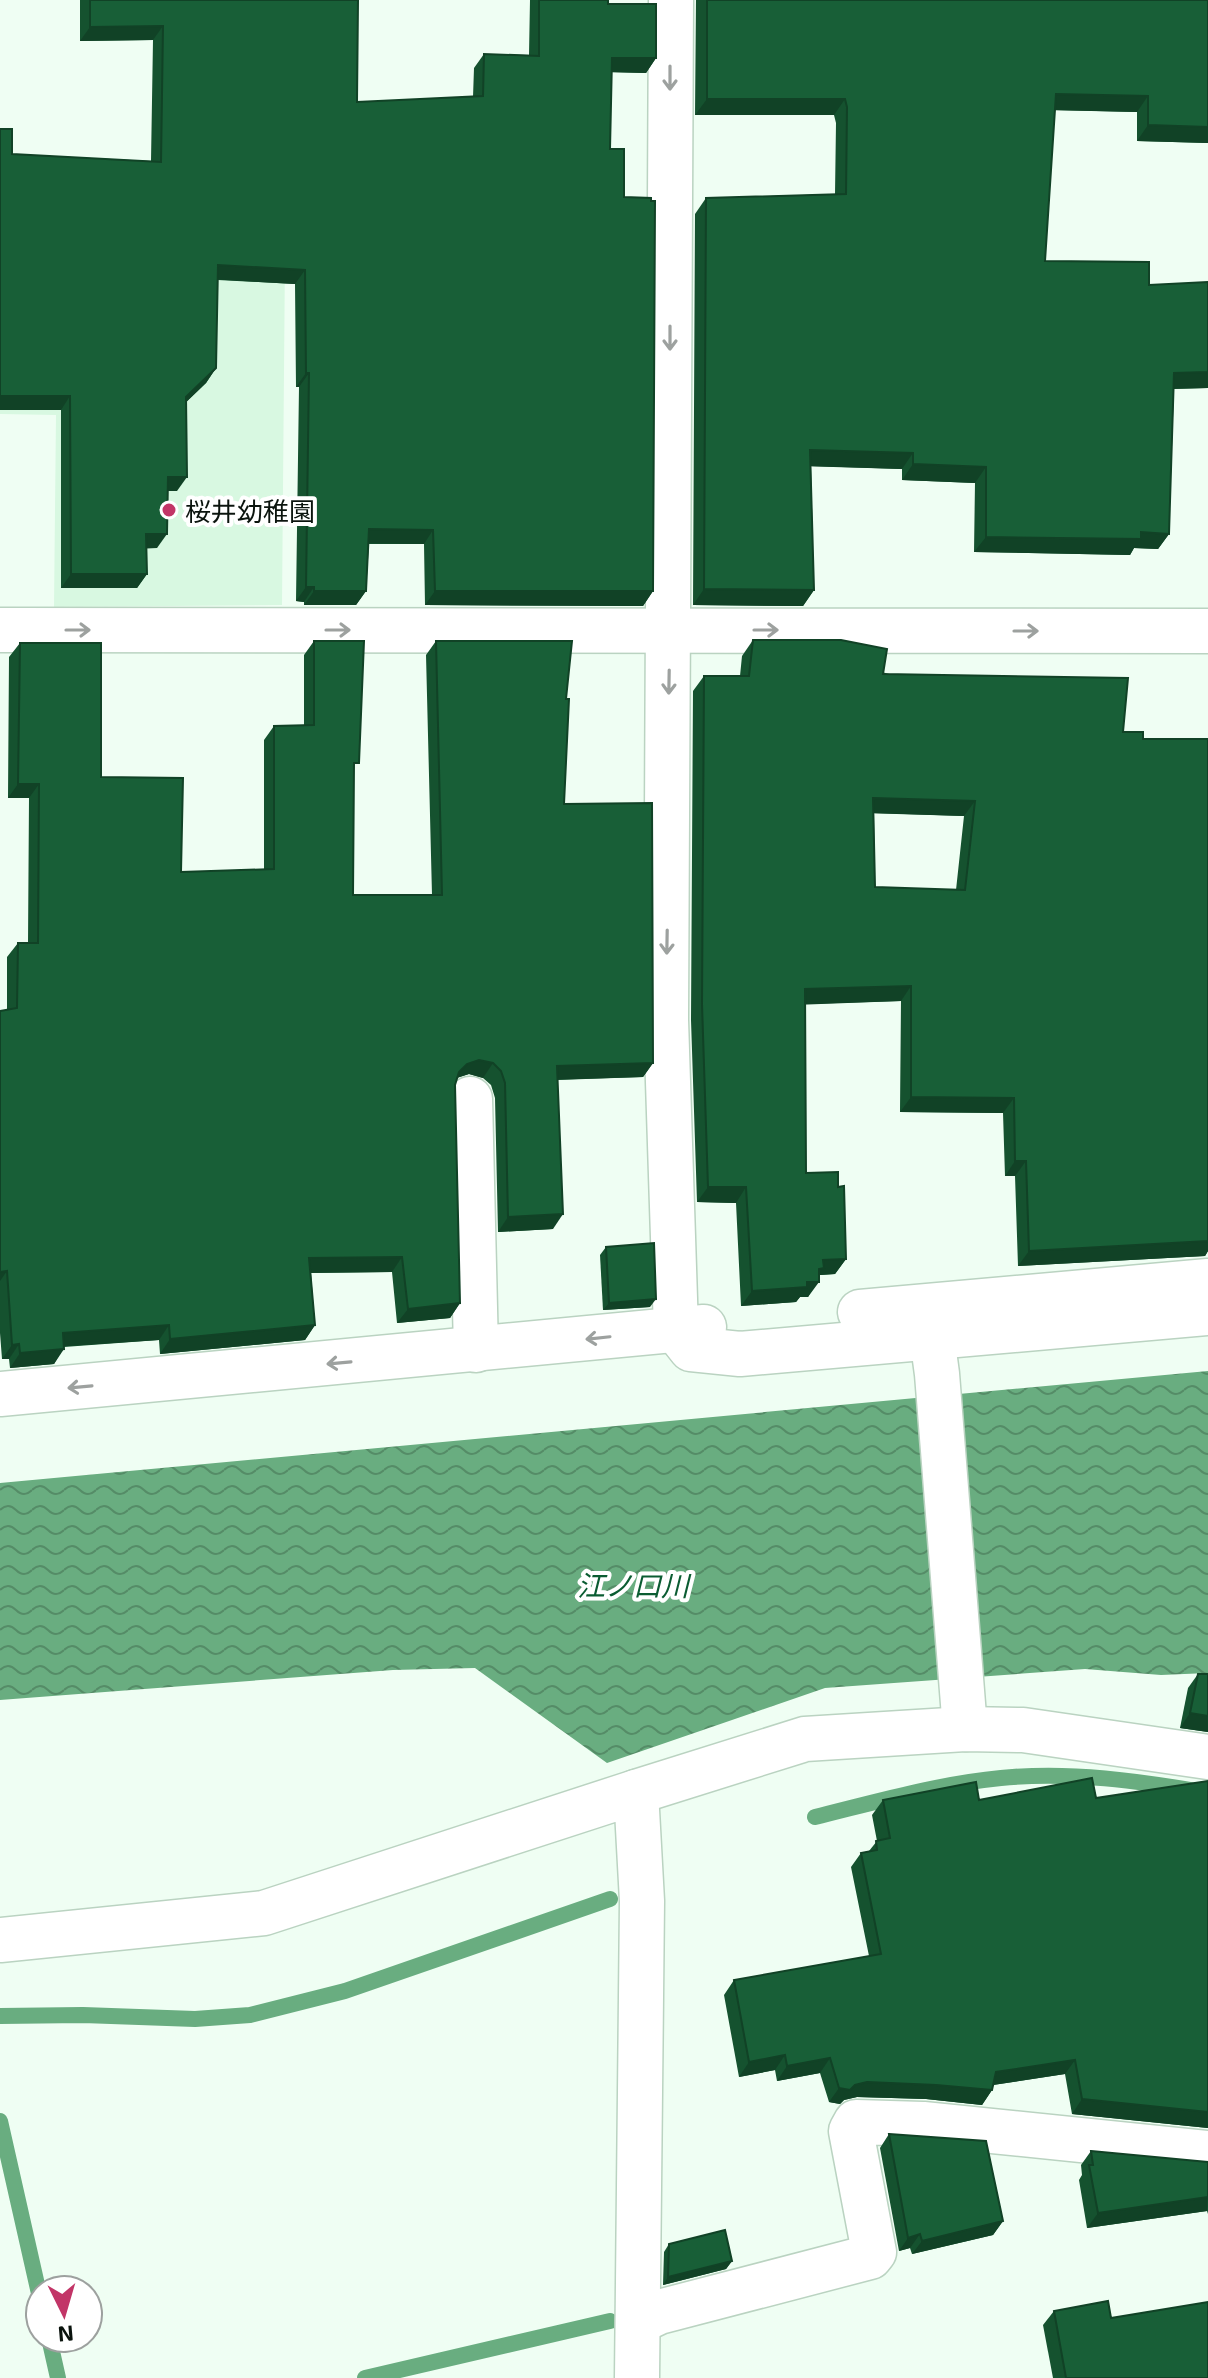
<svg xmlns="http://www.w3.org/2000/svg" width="1208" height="2378" viewBox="0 0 1208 2378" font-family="'Exo 2','Noto Sans JP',sans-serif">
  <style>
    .built { fill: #d8f8e1 }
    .water { fill: url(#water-waves) }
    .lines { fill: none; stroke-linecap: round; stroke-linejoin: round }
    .stream { stroke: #69ad80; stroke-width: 16 }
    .street-casing { stroke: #bad3c1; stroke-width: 47 }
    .secondary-casing { stroke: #bad3c1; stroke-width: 47 }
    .street { stroke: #fff; stroke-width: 44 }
    .secondary { stroke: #fff; stroke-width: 44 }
    .wall { fill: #15522f; fill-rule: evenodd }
    .shaded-wall { fill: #114226 }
    .building { fill: #185f37; stroke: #114226; stroke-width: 2; fill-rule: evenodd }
    .oneway { stroke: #9da19f }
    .poi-dot { fill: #c23567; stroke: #fff; stroke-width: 3 }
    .labels { text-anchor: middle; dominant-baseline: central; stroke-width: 8; stroke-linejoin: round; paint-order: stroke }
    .poi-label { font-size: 26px; fill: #0b140e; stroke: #fff; text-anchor: start }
    .water-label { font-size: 28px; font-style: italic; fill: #0b5c32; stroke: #fff }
  </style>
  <defs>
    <pattern id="water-waves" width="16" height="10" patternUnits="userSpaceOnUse" patternTransform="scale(2)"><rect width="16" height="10" fill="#69ad80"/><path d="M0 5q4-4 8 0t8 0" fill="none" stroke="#558c67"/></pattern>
  </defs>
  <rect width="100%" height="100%" fill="#effef3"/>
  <polygon class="built" points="0,254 285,255 282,605 54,607 56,415 0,414"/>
  <polygon class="water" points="1208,1371 1208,1673 1161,1675 1085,1669 825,1688 607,1763 475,1668 393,1670 0,1700 0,1483"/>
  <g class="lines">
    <g class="stream">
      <path d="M 815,1817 C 876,1802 938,1784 1001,1778 C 1070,1771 1140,1781 1208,1793"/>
      <polyline points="0,2016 83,2015 195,2019 250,2015 345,1991 610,1899"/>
      <polyline points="0,2121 40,2298"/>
      <polyline points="49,2338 58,2378"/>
      <polyline points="365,2378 610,2321"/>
    </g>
    <defs>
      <g id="street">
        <polyline points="671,0 666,1020 676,1330 691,1349 740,1354 1208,1313"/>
        <polyline points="0,630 1208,631"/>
        <polyline points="470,1099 476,1350"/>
        <polyline points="860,1312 1208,1281"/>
        <polyline points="932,1337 937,1374 965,1729"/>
        <polyline points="0,1394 704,1327"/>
        <polyline points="0,1940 264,1913 636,1792 642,1901 637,2378"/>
        <polyline points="638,2322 659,2312 870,2257 874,2252 851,2131 856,2122 923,2124 1208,2153"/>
      </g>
      <polyline id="secondary" points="636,1792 805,1739 965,1729 1023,1730 1208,1757"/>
    </defs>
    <use href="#street" class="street-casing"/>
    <use href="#secondary" class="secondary-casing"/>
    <use href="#street" class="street"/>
    <use href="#secondary" class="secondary"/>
  </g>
  <g class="wall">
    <polygon points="80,0 358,0 357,102 473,97 474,68 484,54 529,55 530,0 608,0 608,4 656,58 646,73 611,72 610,149 624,197 653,591 643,606 425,605 424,544 369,544 366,591 356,605 304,605 304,602 296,601 299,387 296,387 295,284 218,280 216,368 206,383 186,402 177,491 168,491 157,548 146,548 147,574 137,588 61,588 61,410 12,154 151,161 153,40 80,41"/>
    <polygon points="696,0 1208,0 1208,143 1137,141 1137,112 1055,110 1045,261 1149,285 1208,388 1174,389 1169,534 1158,549 1134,548 1130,555 974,552 975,483 902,480 902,469 811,466 814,590 803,606 693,605 695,214 706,198 835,194 836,123 834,115 695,115"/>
    <path d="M 753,640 L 1123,732 L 1143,739 L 1208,739 L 1208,1251 L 1205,1256 L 1018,1266 L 1015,1176 L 1005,1176 L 1003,1113 L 900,1112 L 901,1001 L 805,1004 L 806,1173 L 838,1187 L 846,1259 L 835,1274 L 820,1275 L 808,1297 L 800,1297 L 796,1302 L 741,1306 L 736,1203 L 697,1202 L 691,1020 L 693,691 L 704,676 L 740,676 L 742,656 ZM 874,813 L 964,816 L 956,890 L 875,887 Z"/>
    <polygon points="314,641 354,770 353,895 432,895 426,655 436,641 566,699 564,804 653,1063 643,1077 557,1080 553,1229 498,1232 495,1098 491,1085 483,1078 469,1074 457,1078 455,1085 460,1303 450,1318 397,1323 392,1272 311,1273 315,1325 305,1340 160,1354 159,1340 64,1347 54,1364 10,1368 9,1359 2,1359 0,1333 0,1011 7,1010 7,957 18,943 28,943 29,798 8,798 9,657 20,643 101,777 181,872 264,869 264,740 274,726 304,725 304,655"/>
    <polygon points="606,1247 650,1307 603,1310 600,1255"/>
    <polygon points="1198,1674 1208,1674 1208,1732 1180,1728 1188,1688"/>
    <polygon points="1096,1798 1208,2128 1072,2114 1065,2074 993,2085 992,2090 982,2105 926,2099 857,2097 844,2100 840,2104 829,2102 820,2073 777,2081 775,2070 739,2077 724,1995 734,1980 869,1956 851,1867 861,1853 869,1851 877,1841 872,1815 883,1800"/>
    <polygon points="889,2134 1003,2221 993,2235 912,2254 910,2248 899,2251 880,2148"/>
    <polygon points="1091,2151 1208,2162 1208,2214 1207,2211 1087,2228 1079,2180 1082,2175 1081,2165"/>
    <polygon points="669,2244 732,2261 726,2269 663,2285 664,2252"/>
    <polygon points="1054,2311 1111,2318 1208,2378 1053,2378 1043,2325"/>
  </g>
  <g class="shaded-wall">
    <polygon points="163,26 153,40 80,41 90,27"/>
    <polygon points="612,58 656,58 646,73 602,72"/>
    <polygon points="1056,94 1148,96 1137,112 1045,110"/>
    <polygon points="707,99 845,99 834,115 695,115"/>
    <polygon points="1148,125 1208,127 1208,143 1137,141"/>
    <polygon points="218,265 305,270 295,284 208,279"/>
    <polygon points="216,368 206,383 176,412 186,397"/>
    <polygon points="1208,372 1208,388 1163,389 1174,373"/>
    <polygon points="306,373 309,373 299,387 296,387"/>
    <polygon points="0,396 70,396 61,410 0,410"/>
    <polygon points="810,450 913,453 902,469 799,466"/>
    <polygon points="913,464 986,467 975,483 902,480"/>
    <polygon points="168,477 187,477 177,491 159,491"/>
    <polygon points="369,529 433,530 424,544 359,543"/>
    <polygon points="1141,532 1169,534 1158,549 1134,548 1130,555 974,552 986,537"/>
    <polygon points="146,534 167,534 157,548 136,549"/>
    <polygon points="71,574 147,574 137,588 61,588"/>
    <polygon points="306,587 314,587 304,602 296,601"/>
    <polygon points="704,589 814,590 803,606 693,605"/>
    <polygon points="314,591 366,591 356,605 304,605"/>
    <polygon points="435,591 653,591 643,606 425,605"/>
    <polygon points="18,784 39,784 29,798 8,798"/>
    <polygon points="873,798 975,801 964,816 863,813"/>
    <polygon points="911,986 901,1001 794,1005 805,989"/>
    <polygon points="479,1060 493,1063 483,1078 469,1074 456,1078 459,1072 467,1064"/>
    <polygon points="653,1063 643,1077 546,1080 557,1066"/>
    <polygon points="911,1097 1014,1098 1003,1113 900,1112"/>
    <polygon points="1015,1161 1026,1161 1015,1176 1005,1176"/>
    <polygon points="708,1187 746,1187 736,1203 697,1202"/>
    <polygon points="563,1214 553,1229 498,1232 508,1217"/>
    <polygon points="1208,1241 1208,1251 1205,1256 1018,1266 1029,1251"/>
    <polygon points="402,1257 392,1272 299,1273 309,1258"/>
    <polygon points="846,1259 835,1274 820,1275 815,1282 819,1282 808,1297 800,1297 796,1302 741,1306 752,1291 823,1260"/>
    <polygon points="7,1271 0,1281 0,1272"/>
    <polygon points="656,1299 650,1307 603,1310 609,1303"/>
    <polygon points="460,1303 450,1318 397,1323 408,1309"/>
    <polygon points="169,1325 159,1340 53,1347 63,1333"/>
    <polygon points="315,1325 305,1340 160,1354 170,1339"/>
    <polygon points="19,1344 9,1359 2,1359 12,1345"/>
    <polygon points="64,1349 54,1364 10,1368 20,1353"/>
    <polygon points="1190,1713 1208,1716 1208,1732 1180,1728"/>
    <polygon points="785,2055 775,2070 739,2077 749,2062"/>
    <polygon points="830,2058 820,2073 777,2081 787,2066"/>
    <polygon points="1075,2060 1065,2074 986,2086 996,2072"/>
    <polygon points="867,2082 936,2085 992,2090 982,2105 926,2099 857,2097 844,2100 840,2104 829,2102 839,2088"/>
    <polygon points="1082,2099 1208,2112 1208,2128 1072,2114"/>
    <polygon points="1208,2197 1207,2211 1087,2228 1098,2213"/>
    <polygon points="1003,2221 993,2235 912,2254 922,2241"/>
    <polygon points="920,2234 910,2248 899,2251 908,2238"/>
    <polygon points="732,2261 726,2269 663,2285 668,2277"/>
  </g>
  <g class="building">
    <polygon points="90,0 358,0 357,102 483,96 484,54 539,56 539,0 608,0 608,4 656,4 656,58 612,58 610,149 624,149 624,197 651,198 651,201 655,201 653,591 435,591 433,530 369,529 366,591 314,591 314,587 306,587 309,373 306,373 305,270 218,265 216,368 186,397 187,477 168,477 167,534 146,534 147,574 71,574 70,396 0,396 0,129 12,129 12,154 161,162 163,26 90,27"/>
    <polygon points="707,0 1208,0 1208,127 1148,125 1148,96 1056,94 1045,261 1149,262 1149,285 1208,282 1208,372 1174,373 1169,534 1141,532 1141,539 986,537 986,467 913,464 913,453 810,450 814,590 704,589 706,198 846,194 847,107 845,99 707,99"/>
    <path d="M 753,640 L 841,640 L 887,649 L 883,674 L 1128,678 L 1123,732 L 1143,732 L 1143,739 L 1208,739 L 1208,1241 L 1029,1251 L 1026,1161 L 1015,1161 L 1014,1098 L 911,1097 L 911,986 L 805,989 L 806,1173 L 838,1172 L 838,1187 L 844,1186 L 846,1259 L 823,1260 L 824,1268 L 819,1269 L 819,1282 L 807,1282 L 807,1287 L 752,1291 L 746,1187 L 708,1187 L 702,1004 L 704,676 L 749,676 ZM 873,798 L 975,801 L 965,890 L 875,887 Z"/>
    <polygon points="314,641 364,641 359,763 354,763 353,895 442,895 436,641 572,641 566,699 569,699 564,804 652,803 653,1063 557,1066 563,1214 508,1217 505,1083 501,1071 493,1063 479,1060 467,1064 459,1072 455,1085 460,1303 408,1309 402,1257 309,1258 315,1325 170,1339 169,1325 63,1333 64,1349 20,1353 19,1344 12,1345 7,1271 0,1272 0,1011 17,1008 18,943 38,943 39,784 18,784 20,643 101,643 101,777 183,778 181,872 274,869 274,726 314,725"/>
    <polygon points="654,1243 656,1299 609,1303 606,1247"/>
    <polygon points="1198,1674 1208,1674 1208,1716 1190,1713"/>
    <polygon points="1092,1778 1096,1798 1208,1781 1208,2112 1082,2099 1075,2060 996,2072 992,2090 936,2085 867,2082 855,2085 850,2090 839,2088 830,2058 787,2066 785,2055 749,2062 734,1980 881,1954 861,1853 877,1850 876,1841 890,1838 883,1800 976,1782 979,1800"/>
    <polygon points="889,2134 986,2141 1003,2221 922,2241 920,2234 908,2238"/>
    <polygon points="1091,2151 1208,2162 1208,2197 1098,2213 1089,2165 1093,2165"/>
    <polygon points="725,2230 732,2261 668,2277 669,2244"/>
    <polygon points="1108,2301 1111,2318 1208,2302 1208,2378 1066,2378 1054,2311"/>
  </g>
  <defs><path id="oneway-shaft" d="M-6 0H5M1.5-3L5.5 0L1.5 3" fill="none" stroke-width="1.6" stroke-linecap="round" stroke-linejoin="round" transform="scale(2)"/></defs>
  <g class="oneway">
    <use href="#oneway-shaft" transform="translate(670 78) rotate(90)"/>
    <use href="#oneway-shaft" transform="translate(670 338) rotate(90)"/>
    <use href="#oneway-shaft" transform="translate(78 630)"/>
    <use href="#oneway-shaft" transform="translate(338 630)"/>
    <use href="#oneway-shaft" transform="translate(766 630)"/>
    <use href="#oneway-shaft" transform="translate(1026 631)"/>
    <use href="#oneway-shaft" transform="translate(669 682) rotate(91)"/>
    <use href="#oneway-shaft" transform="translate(667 942) rotate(91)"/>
    <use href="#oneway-shaft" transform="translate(598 1338) rotate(174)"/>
    <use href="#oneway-shaft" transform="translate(339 1363) rotate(175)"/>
    <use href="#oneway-shaft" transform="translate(80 1387) rotate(175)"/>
  </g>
  <circle class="poi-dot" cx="169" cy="510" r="8"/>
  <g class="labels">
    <g class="poi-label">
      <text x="185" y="510">桜井幼稚園</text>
    </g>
    <g class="water-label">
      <text x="633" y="1585">江ノ口川</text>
    </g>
  </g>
  <g transform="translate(64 2314) rotate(175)"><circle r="38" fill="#ffffff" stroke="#9da19f" stroke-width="2"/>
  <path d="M0-6L14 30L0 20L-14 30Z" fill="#c23567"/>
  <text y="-12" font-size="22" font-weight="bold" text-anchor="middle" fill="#0b140e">N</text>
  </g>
</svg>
